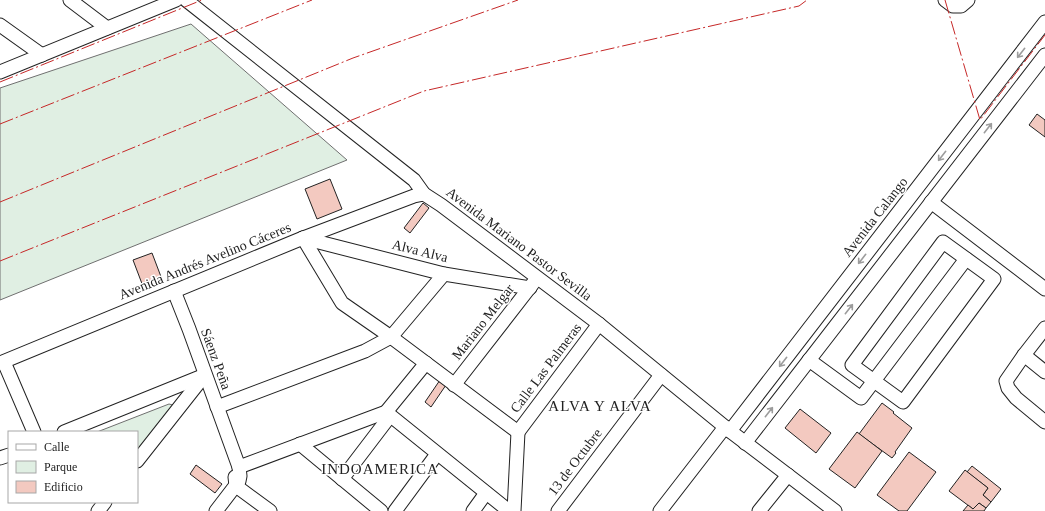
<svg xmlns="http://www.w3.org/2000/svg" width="1045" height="511" viewBox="0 0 1045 511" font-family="Georgia,serif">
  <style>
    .green { fill: #e0efe3; stroke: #6f6f6f }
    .building { fill: #f3c9c0; stroke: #222 }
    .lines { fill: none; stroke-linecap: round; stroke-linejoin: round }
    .minor-casing { stroke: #222; stroke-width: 15 }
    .minor { stroke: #fff; stroke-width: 13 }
    .power { stroke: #c62828; stroke-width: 1; stroke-dasharray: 14 3 2 3; stroke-linecap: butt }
    .oneway { stroke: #9c9c9c }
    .labels { text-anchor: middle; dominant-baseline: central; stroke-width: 3; stroke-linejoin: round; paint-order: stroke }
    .street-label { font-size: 14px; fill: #222; stroke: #fff }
    .neighbourhood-label { font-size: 15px; letter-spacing: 1px; fill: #222; stroke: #fff }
  </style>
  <rect width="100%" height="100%" fill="#fff"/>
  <g class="green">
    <polygon points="191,24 347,160 0,300 0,88"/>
    <polygon points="169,404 173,405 173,407 137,453 137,432 97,432"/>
  </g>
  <g class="building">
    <polygon points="1037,114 1045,120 1045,137 1029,125"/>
    <polygon points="330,179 342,209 317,219 305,189"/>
    <polygon points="423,203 429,208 410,233 404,228"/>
    <polygon points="152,253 163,282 144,289 133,260"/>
    <polygon points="440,380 446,385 431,407 425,402"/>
    <polygon points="882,403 894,412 893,413 912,428 895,452 896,453 892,458 859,434"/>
    <polygon points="800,409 831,433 816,453 785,428"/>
    <polygon points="857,432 882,451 855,488 829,469"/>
    <polygon points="909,452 936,472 907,511 899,511 877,495"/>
    <polygon points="196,465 222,484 215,493 190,474"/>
    <polygon points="972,466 1001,489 991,502 983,495 988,488 967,472"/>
    <polygon points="965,470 988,488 983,495 991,502 986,508 979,503 973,509 949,491"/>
    <polygon points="979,503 986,508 984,511 963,511 968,505 973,509"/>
  </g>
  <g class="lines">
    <defs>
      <g id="minor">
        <polyline points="70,0 107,28"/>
        <polyline points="186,0 414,180 424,194 441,205 599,324 730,431 835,511"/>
        <polyline points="945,0 953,6 961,6 968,0"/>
        <polyline points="0,25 42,55"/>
        <polyline points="0,72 176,0"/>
        <polyline points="931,202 1045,289"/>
        <polyline points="303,238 342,303 391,337 518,432"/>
        <polyline points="303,238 444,274 530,288"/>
        <polygon points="943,242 994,279 903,402 852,365"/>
        <polyline points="174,291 189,329 239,467 240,476 239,481 216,511"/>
        <polyline points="1045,328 1024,355 1006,381 1008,388 1016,398 1045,422"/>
        <polyline points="1024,355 1045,372"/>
        <polyline points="809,360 861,398 966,259"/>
        <polyline points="4,362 34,432"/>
        <polyline points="0,363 303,238 414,196 424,194"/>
        <polyline points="454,385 534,282"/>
        <polyline points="217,407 365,351 391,337 444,274"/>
        <polyline points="386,412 509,511"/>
        <polyline points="730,431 1045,22"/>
        <polyline points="64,432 205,375"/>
        <polyline points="518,432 599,324"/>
        <polyline points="745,443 1045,55"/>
        <polyline points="300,444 381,511"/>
        <polyline points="0,458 9,455"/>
        <polyline points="137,461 204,376"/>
        <polyline points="239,467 386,412 426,363"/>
        <polyline points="235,477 236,486 270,511"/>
        <polyline points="342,479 390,416"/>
        <polyline points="98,511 105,502"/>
        <polyline points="395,511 437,454"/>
        <polyline points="473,511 486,493"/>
        <polyline points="514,511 518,432"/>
        <polyline points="558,511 661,375"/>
        <polyline points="660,511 725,427"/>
        <polyline points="759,511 788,475"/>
      </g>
    </defs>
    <use href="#minor" class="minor-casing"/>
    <use href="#minor" class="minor"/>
    <g class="power">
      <polyline points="945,0 980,120 1045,35"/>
      <polyline points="0,82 202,0"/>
      <polyline points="0,124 312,0"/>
      <polyline points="0,202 353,58 518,0"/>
      <polyline points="0,261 424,91 799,6 807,0"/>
    </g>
  </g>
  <defs><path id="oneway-shaft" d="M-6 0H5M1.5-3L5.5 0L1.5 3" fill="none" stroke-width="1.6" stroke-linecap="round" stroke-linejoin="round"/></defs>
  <g class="oneway">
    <use href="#oneway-shaft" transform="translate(1021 53) rotate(128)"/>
    <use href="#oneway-shaft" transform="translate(988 128) rotate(-52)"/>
    <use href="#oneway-shaft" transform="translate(942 156) rotate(128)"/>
    <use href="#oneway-shaft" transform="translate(862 259) rotate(128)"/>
    <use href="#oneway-shaft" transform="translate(849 309) rotate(-52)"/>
    <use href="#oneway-shaft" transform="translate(783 362) rotate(128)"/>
    <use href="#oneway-shaft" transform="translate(769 412) rotate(-52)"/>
  </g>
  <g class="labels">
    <g class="street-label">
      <text transform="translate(875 217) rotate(-52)">Avenida Calango</text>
      <text transform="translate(519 244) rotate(37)">Avenida Mariano Pastor Sevilla</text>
      <text transform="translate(420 251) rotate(14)">Alva Alva</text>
      <text transform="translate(205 261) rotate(-22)">Avenida Andrés Avelino Cáceres</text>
      <text transform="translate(483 322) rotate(-52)">Mariano Melgar</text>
      <text transform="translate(216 359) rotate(70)">Sáenz Peña</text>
      <text transform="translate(546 368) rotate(-53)">Calle Las Palmeras</text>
      <text transform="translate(575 462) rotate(-53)">13 de Octubre</text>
    </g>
    <g class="neighbourhood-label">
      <text x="600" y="406">ALVA Y ALVA</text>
      <text x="380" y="469">INDOAMERICA</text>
    </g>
  </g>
  <rect x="8" y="431" width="130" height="72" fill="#ffffff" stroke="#a7a7a7"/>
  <rect x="16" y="444" width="20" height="6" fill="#ffffff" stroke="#a7a7a7"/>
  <text x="44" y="451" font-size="12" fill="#222222">Calle</text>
  <rect x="16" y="461" width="20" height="12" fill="#e0efe3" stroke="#a7a7a7"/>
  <text x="44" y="471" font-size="12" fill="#222222">Parque</text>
  <rect x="16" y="481" width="20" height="12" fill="#f3c9c0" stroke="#a7a7a7"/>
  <text x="44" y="491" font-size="12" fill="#222222">Edificio</text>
</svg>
